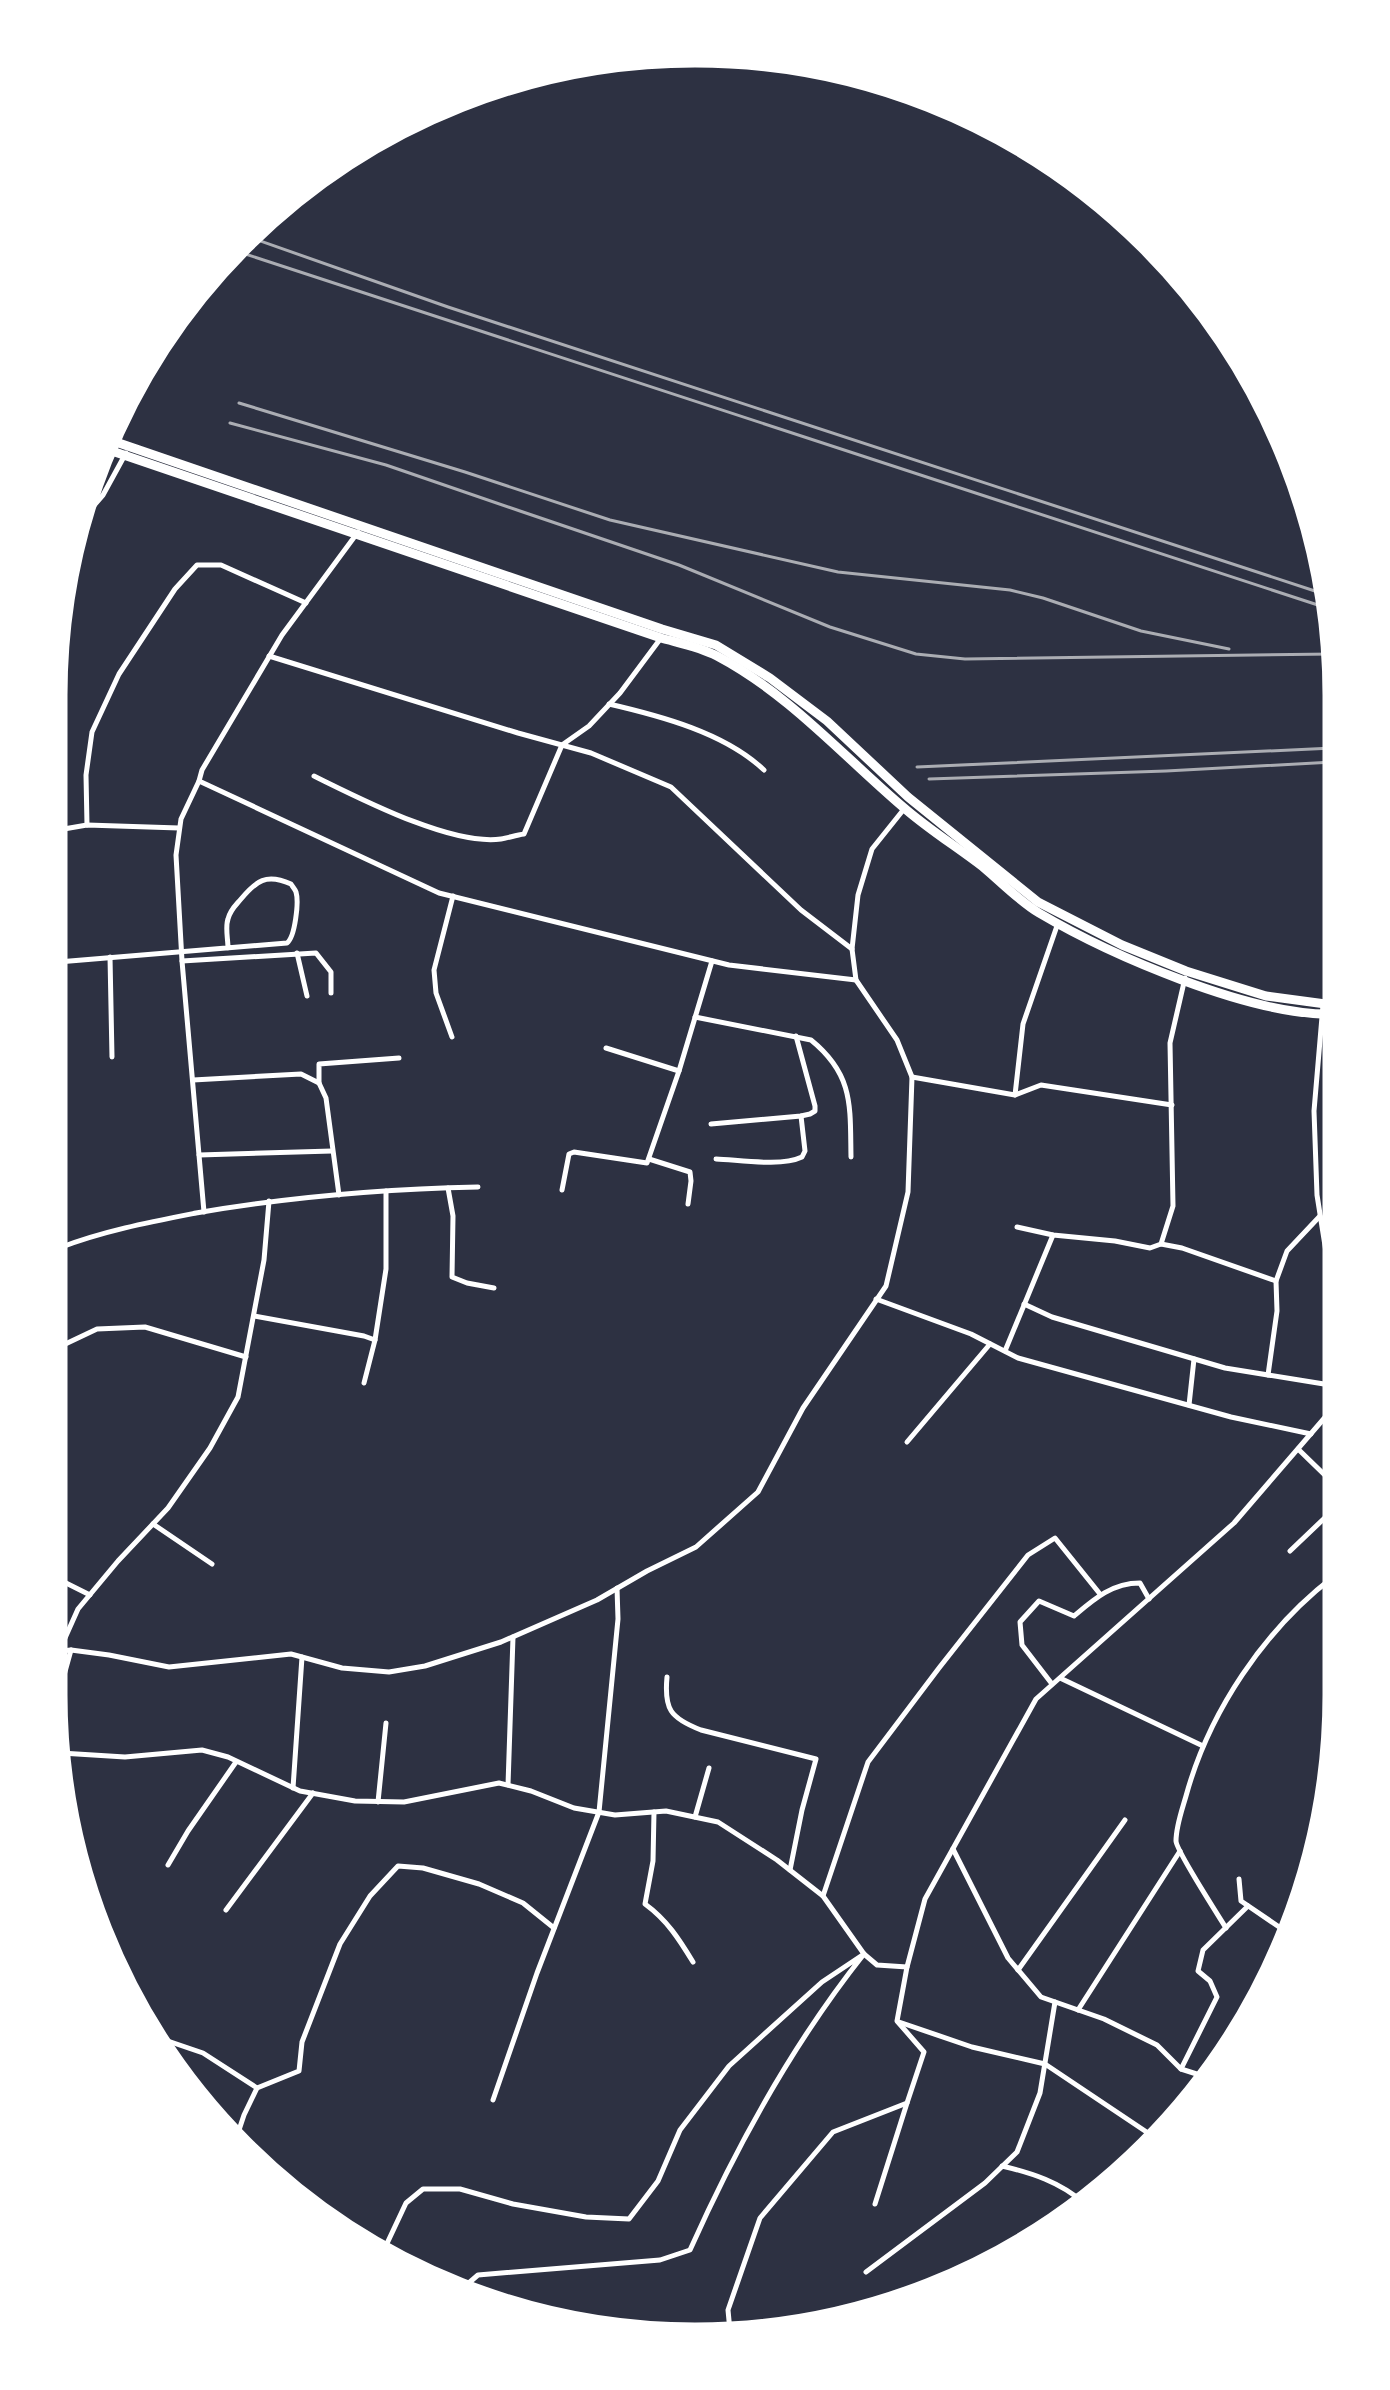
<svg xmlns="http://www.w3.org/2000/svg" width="1390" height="2390" viewBox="0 0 1390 2390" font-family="Helvetica,sans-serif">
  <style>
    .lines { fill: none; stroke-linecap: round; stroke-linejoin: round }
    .minor { stroke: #fff; stroke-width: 5 }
    .primary { stroke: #fff; stroke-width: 9 }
    .rail { stroke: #abadb3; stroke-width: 3 }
    .rim { fill: none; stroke: #fff; stroke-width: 3 }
  </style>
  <rect width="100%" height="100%" fill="#2d3142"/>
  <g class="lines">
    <g class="minor">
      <polyline points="84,517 103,495 126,453"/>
      <polyline points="269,656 518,733 591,753 671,787 801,910 852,949"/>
      <path d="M 609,704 C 661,716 725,733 764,770"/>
      <path d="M 314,776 C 359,798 451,846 501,839 C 508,838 516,835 524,834 L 562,745 L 589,726 L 620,693 L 661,638"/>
      <polyline points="199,781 439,893 729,965 856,980"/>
      <polyline points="87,825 86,775 92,732 119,674 175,589 197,565 221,565 306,603"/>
      <polyline points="58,830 87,825 179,828"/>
      <polyline points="297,953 307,996"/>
      <polyline points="110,957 112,1057"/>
      <polyline points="182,961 316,953 331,972 331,993"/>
      <path d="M 58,962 L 287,943 C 295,937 299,902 296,892 C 295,889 292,886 291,884 C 266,873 256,881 241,899 C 236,905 230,910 228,919 C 225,927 228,939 228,948"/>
      <path d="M 695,1017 L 811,1040 C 854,1075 850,1106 851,1157"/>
      <polyline points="452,1037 436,993 434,970 453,896"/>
      <polyline points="606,1048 679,1071"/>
      <polyline points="912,1077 1015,1095 1041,1085 1172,1105"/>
      <polyline points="193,1080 301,1074 319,1083 326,1098 339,1195"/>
      <polyline points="319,1083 319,1064 399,1058"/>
      <polyline points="1015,1095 1023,1024 1058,923"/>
      <polyline points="711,1124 801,1116 810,1114 815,1111 815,1106 796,1036"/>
      <polyline points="199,1155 332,1151"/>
      <polyline points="649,1159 690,1172 691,1181 688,1204"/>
      <path d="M 716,1159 C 740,1160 781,1167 802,1157 L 805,1151 L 801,1116"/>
      <polyline points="448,1188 453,1216 452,1277 467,1283 494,1288"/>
      <polyline points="562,1190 569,1154 574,1152 647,1163 679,1071 712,961"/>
      <polyline points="204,1212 182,961 176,855 181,819 199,781 202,770 282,635 358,532"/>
      <polyline points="59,1226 65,1245"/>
      <polyline points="1017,1227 1053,1235 1115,1241 1150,1248 1161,1244 1173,1206 1170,1043 1185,978"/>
      <polyline points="1161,1244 1182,1248 1276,1281"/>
      <path d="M 59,1248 C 103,1231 150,1222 196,1213 C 289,1197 384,1189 478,1187"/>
      <polyline points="876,1299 971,1334 1018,1358 1231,1417 1311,1434"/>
      <polyline points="1024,1304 1052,1317 1225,1368 1324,1384"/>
      <polyline points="254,1316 364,1336 375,1340 364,1383"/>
      <polyline points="375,1340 386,1269 386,1191"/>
      <polyline points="59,1347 97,1329 145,1327 246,1357"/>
      <polyline points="1005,1351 1053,1235"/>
      <polyline points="1268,1375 1277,1311 1276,1281 1287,1251 1320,1216"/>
      <polyline points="1189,1405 1194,1359"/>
      <polyline points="907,1442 990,1344"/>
      <polyline points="1298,1449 1333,1483"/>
      <polyline points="153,1524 212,1564"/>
      <polyline points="1290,1551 1333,1510"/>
      <polyline points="60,1580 90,1595"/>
      <polyline points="61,1647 78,1609 118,1561 168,1508 210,1448 238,1397 264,1260 269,1201"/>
      <polyline points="61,1651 71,1650 109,1655 169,1667 291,1654 342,1668 389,1672 425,1666 501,1642 597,1600 647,1571 696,1547 758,1492 803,1408 886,1286 908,1192 912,1077 897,1040 856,980 852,949 858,895 872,849 904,809"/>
      <path d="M 667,1677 C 664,1709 670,1718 701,1730 L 816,1759 L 802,1810 L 790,1870"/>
      <polyline points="1060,1678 1203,1746"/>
      <path d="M 1052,1684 L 1022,1645 L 1020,1622 L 1039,1601 L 1074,1616 C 1094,1599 1112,1583 1140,1583 L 1149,1599"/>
      <polyline points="61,1686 71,1650"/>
      <polyline points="61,1753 125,1757 202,1750 228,1757 300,1791 355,1801 404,1802 499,1783 531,1791 574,1808 615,1815 666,1811 718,1822 777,1860 823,1896 864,1954 877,1965 907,1967"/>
      <polyline points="508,1785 513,1637"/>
      <polyline points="293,1788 302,1657"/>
      <polyline points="378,1802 386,1723"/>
      <path d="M 654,1812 L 653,1861 L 645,1904 C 667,1920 679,1939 693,1962"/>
      <polyline points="695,1817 709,1768"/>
      <polyline points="953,1849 1008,1958 1041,1997 1104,2019 1157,2045 1181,2069 1206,2077"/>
      <polyline points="168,1865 188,1831 236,1762"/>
      <polyline points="1239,1879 1241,1901 1285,1931"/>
      <polyline points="823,1896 868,1762 939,1668 1028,1555 1055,1538 1100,1594"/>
      <polyline points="226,1910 313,1793"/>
      <path d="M 1226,1928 C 1218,1915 1176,1850 1176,1841 C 1176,1826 1182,1810 1186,1796 C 1209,1712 1264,1630 1333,1577"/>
      <polyline points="1018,1970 1125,1820"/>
      <polyline points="1078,2010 1180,1851"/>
      <polyline points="899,2022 972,2047 1045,2064 1154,2137"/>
      <polyline points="159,2038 203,2053 257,2088"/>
      <polyline points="1181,2069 1217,1997 1210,1981 1198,1971 1203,1950 1248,1906"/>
      <polyline points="493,2100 537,1973 599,1812 618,1619 617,1588"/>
      <polyline points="236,2139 244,2115 257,2088 299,2071 302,2042 340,1944 370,1896 398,1866 423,1868 479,1884 523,1903 554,1928"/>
      <path d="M 1002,2166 C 1032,2173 1060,2182 1084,2203"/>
      <polyline points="875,2204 907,2103"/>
      <path d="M 383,2252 L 406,2203 L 423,2189 L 460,2189 L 513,2204 L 586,2217 L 629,2219 L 658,2181 L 680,2130 L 729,2066 L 822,1982 L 864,1954 C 794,2042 736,2147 690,2250 L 660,2260 L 478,2275 L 463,2288"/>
      <polyline points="866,2272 985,2183 1017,2152 1040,2093 1055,2002"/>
      <polyline points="730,2331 728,2310 760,2218 833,2132 907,2103 924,2052 897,2021 907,1967 925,1899 1036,1699 1234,1523 1327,1415 1330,1381 1332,1290 1317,1195 1314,1111 1323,1005"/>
    </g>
    <g class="primary">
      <polyline points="113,441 662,629 716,645 770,678 827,721 908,797 1038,902 1122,945 1186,971 1266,996 1333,1005"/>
      <path d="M 109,450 L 661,638 C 679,643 700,647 717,656 C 789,694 842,755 903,807 C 928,829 957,847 983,867 C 1001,882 1019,901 1039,913 C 1110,955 1251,1016 1333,1014"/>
    </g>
    <g class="rail">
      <polyline points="249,237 448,307 1321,593"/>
      <polyline points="236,251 1324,607"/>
      <polyline points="239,403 465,472 610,520 838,572 1010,590 1043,598 1141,631 1229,649"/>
      <polyline points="230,423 386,465 520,511 679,565 830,627 916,654 965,659 1333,654"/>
      <polyline points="917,767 1333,748"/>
      <polyline points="929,779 1166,771 1333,762"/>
    </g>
  </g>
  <path d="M0 0H1390V2390H0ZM695 66H695A629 629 0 0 1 1324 695V1695A629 629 0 0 1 695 2324H695A629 629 0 0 1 66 1695V695A629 629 0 0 1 695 66Z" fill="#fff" fill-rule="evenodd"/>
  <path class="rim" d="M695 66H695A629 629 0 0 1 1324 695V1695A629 629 0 0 1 695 2324H695A629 629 0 0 1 66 1695V695A629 629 0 0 1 695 66Z"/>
</svg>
